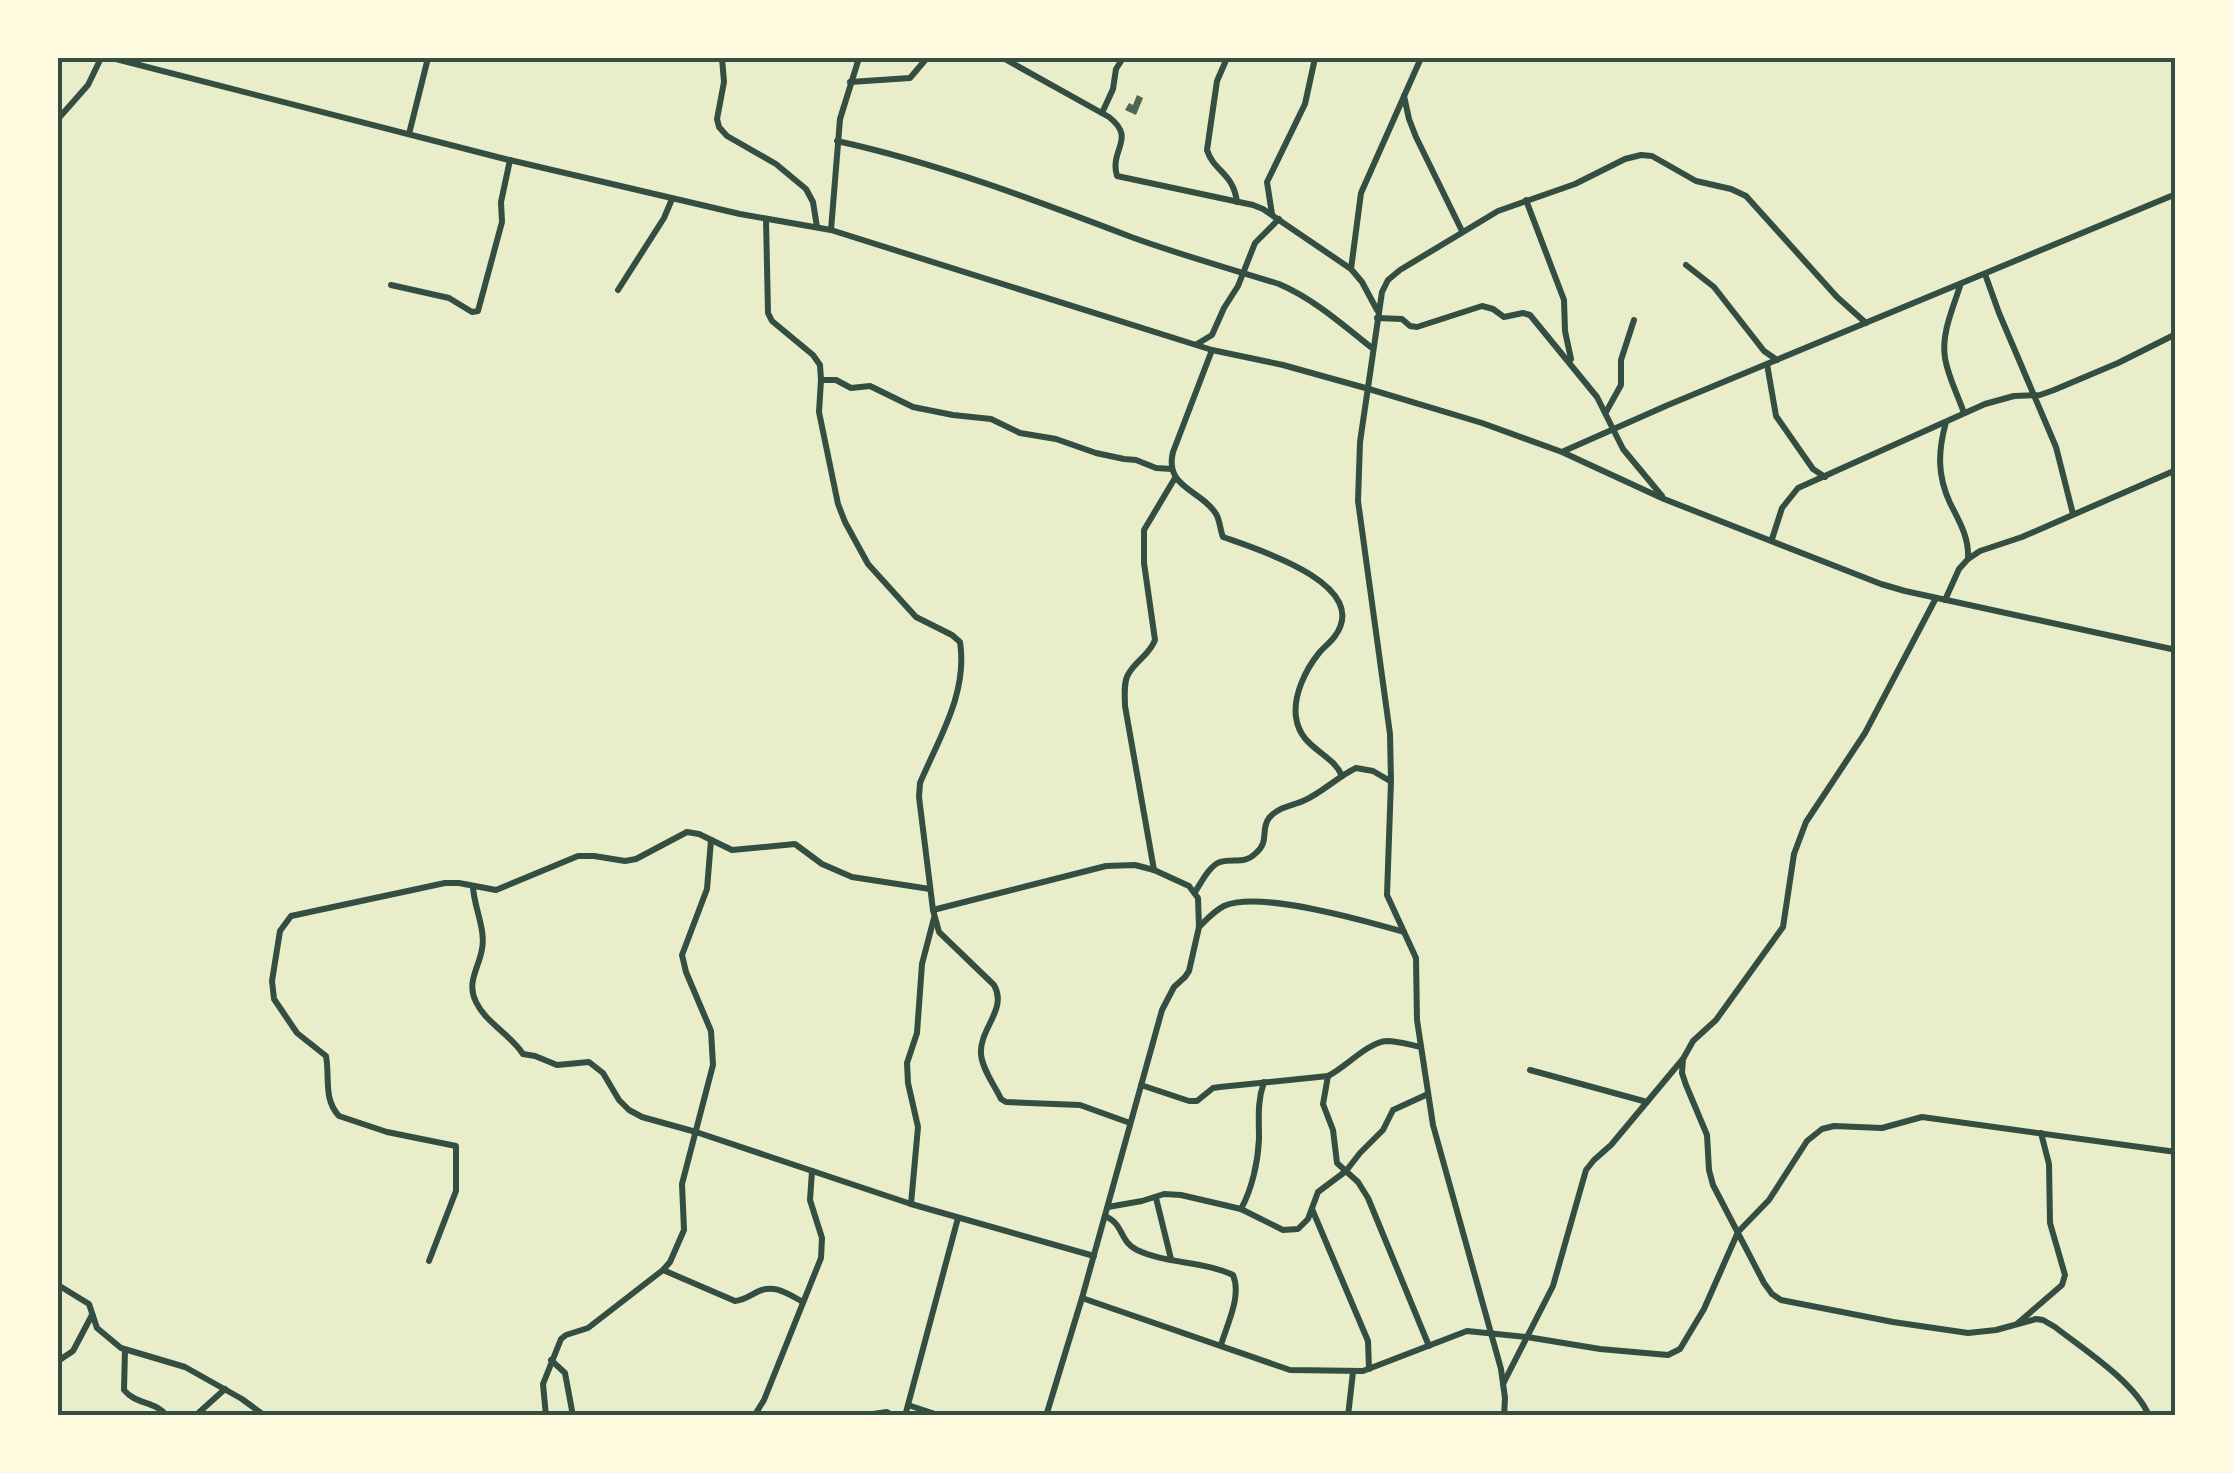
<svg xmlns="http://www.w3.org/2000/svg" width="2233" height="1473" viewBox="0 0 2233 1473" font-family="Inter,sans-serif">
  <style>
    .building { fill: #4f6655 }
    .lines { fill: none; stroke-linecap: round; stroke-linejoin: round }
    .minor { stroke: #344e41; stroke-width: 6 }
    .neatline { fill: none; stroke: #344e41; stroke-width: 4 }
  </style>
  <rect width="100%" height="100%" fill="#e9edc9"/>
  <polygon class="building" points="1137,95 1143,98 1136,115 1125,110 1129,103 1133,105"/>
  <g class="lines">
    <g class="minor">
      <polyline points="112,58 505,159 740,214 831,230 1212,350 1283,365 1369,389 1482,423 1562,452 1664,499 1881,584 1905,591 2176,650"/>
      <polyline points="722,58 724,82 717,119 719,127 727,136 776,164 806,189 813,202 817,227"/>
      <path d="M 1003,58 L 1109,117 C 1137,139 1109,149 1117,176 L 1253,205 L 1263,209 L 1351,269 L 1362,282 L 1377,310"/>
      <path d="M 1227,58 L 1217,81 L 1207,150 C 1214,172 1233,172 1237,202"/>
      <polyline points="850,82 910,78 927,58"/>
      <polyline points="1404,96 1409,119 1416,137 1462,231"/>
      <polyline points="1102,113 1113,89 1116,69 1123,58"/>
      <polyline points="58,119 88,85 101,58"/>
      <polyline points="409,134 428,58"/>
      <path d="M 837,141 C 938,163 1037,201 1134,238 C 1181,255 1231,269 1279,284 C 1314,299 1343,325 1372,348"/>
      <polyline points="1526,200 1564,300 1565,331 1571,359"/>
      <polyline points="1272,214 1267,182 1305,104 1315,58"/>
      <path d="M 766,219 L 768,313 L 772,321 L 813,355 L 820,365 L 821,380 L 819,412 L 838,504 L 845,522 L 868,564 L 916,617 L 952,635 L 960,642 C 968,693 939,738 920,783 L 919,797 L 933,910 L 939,932 L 994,985 C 1008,1009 979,1029 981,1054 C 982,1069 995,1086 1001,1099 L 1006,1102 L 1080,1105 L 1130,1123"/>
      <polyline points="831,230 840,119 859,58"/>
      <polyline points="1686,265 1714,287 1764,351 1777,360"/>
      <polyline points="1351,269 1361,193 1421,58"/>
      <polyline points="1985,274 1999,313 2056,447 2073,514"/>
      <polyline points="391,285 449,298 472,312 478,311 502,222 501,202 510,160"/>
      <path d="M 1960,286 C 1953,308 1941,334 1945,358 C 1948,377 1958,395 1964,413"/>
      <polyline points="618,290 664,218 672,199"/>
      <polyline points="1377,318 1402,319 1410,326 1417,327 1482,306 1493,309 1504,317 1523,313 1530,315 1597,397 1623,449 1662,496"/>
      <polyline points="1197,344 1212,335 1224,308 1238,286 1255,243 1279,219"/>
      <path d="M 1212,350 L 1173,452 C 1164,488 1202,490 1216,514 C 1220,520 1220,530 1223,537 C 1254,548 1373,584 1335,636 C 1331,642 1324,647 1319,653 C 1306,669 1293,695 1296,717 C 1300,749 1332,752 1342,776"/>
      <polyline points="1767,364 1776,416 1813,469 1825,477"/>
      <polyline points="821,380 836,380 851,388 870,386 913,407 953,415 991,419 1020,433 1056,439 1096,453 1124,459 1136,460 1156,468 1172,469"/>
      <polyline points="1606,412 1621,385 1621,360 1634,320"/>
      <path d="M 1946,422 C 1938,451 1937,475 1950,503 C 1959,521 1969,537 1968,558"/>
      <polyline points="1564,451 1668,405 2176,194"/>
      <polyline points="1772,539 1782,508 1798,488 1985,404 2014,396 2040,395 2054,390 2118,363 2176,334"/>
      <path d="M 1936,598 L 1865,733 L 1806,822 L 1794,854 L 1783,927 L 1716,1020 L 1693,1041 L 1683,1059 L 1682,1073 L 1686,1085 L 1707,1135 L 1709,1170 L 1713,1185 L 1764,1283 L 1772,1294 L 1781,1300 L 1893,1322 L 1968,1333 L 1996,1330 L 2036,1319 L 2043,1320 L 2055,1327 C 2083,1349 2136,1383 2149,1416"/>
      <polyline points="1945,600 1959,569 1968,559 1980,551 2022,537 2176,470"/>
      <path d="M 1154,870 L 1125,706 C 1125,696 1123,681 1129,673 C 1137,660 1150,654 1155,640 L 1144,563 L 1144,530 L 1175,478"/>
      <path d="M 473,887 C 474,907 486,930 482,949 C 479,968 466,982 476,1002 C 486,1023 510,1034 523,1054 L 535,1056 L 557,1065 L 589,1062 L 603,1073 L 619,1100 L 629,1110 L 642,1117 L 696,1132 L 911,1204 L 1094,1256"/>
      <path d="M 1195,892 C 1201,883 1209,866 1220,862 C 1234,858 1244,865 1256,853 C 1270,841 1260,830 1269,818 C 1278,807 1291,806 1303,801 C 1322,793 1337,777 1356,768 L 1373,771 L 1390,781"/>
      <polyline points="933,910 1106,866 1135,865 1154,870 1189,886 1198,898 1199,927 1189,971 1185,977 1174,987 1162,1010 1082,1298 1046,1416"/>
      <path d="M 1199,927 C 1207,919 1214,911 1224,906 C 1259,890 1366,921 1404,932"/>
      <polyline points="1530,1070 1647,1102"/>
      <polyline points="1328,1076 1323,1104 1333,1130 1337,1163 1358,1182 1368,1198 1429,1346"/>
      <path d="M 1141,1085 L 1189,1101 L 1197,1101 L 1213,1088 L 1220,1087 L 1328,1076 C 1346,1067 1368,1042 1387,1041 C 1398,1041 1410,1045 1421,1047"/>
      <polyline points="1156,1198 1171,1259"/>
      <polyline points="911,1204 918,1127 908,1083 907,1063 917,1033 922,964 934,918"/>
      <polyline points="1108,1207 1142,1201 1164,1194 1181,1195 1241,1209 1283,1230 1298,1229 1308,1219 1318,1192 1346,1171 1360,1153 1383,1130 1393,1110 1428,1094"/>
      <path d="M 1241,1209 C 1252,1189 1258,1162 1259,1139 C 1259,1118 1257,1102 1264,1082"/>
      <polyline points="1312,1209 1368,1341 1369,1369"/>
      <path d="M 1105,1216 C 1124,1224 1119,1241 1137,1250 C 1167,1264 1203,1261 1233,1275 C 1242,1296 1227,1324 1221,1345"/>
      <path d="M 429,1261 L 456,1191 L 456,1146 L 387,1132 L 339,1116 C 323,1099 330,1077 326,1056 L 297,1033 L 274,999 L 272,981 L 280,931 L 291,916 L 445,883 L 459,883 L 496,890 L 578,856 L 594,856 L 625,861 L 636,859 L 687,832 L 699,834 L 732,850 L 795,844 L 822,864 L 852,877 L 930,889"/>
      <path d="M 663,1270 L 735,1301 C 744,1300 749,1296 757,1292 C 774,1283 788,1294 803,1302"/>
      <polyline points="58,1285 89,1304 97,1328 121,1348 185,1367 242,1399 265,1416"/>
      <polyline points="1082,1298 1290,1370 1363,1371 1467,1331 1527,1337 1600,1349 1668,1355 1680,1349 1704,1309 1738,1232 1769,1200 1807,1141 1822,1129 1834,1126 1882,1128 1922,1117 2176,1152"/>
      <polyline points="2018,1323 2062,1285 2065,1275 2050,1223 2049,1164 2041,1133"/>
      <path d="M 125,1350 L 124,1390 C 136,1405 156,1401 167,1416"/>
      <polyline points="551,1360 565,1373 573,1416"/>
      <polyline points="58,1361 73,1351 92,1315"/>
      <polyline points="1503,1384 1553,1286 1586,1170 1594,1160 1611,1145 1682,1060"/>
      <polyline points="908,1405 941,1416"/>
      <polyline points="195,1416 225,1389"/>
      <polyline points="546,1416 543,1384 561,1339 566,1335 588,1328 663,1270 670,1262 684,1230 682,1184 713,1065 711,1031 686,972 682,955 707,889 711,840"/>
      <polyline points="754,1416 764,1400 821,1258 822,1238 810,1200 812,1171"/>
      <polyline points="858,1416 887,1412 894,1416"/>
      <polyline points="905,1416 958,1218"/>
      <polyline points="1348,1416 1353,1372"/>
      <polyline points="1504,1416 1505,1398 1501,1369 1433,1125 1417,1020 1416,958 1387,895 1391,781 1390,734 1358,501 1360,442 1382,292 1388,280 1400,270 1498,211 1575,184 1625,159 1641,155 1652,156 1696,181 1731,189 1746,196 1837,297 1866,323"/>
    </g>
  </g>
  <rect width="2233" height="1473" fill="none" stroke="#fefae0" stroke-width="120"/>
  <rect x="60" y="60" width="2113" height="1353" class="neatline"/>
</svg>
